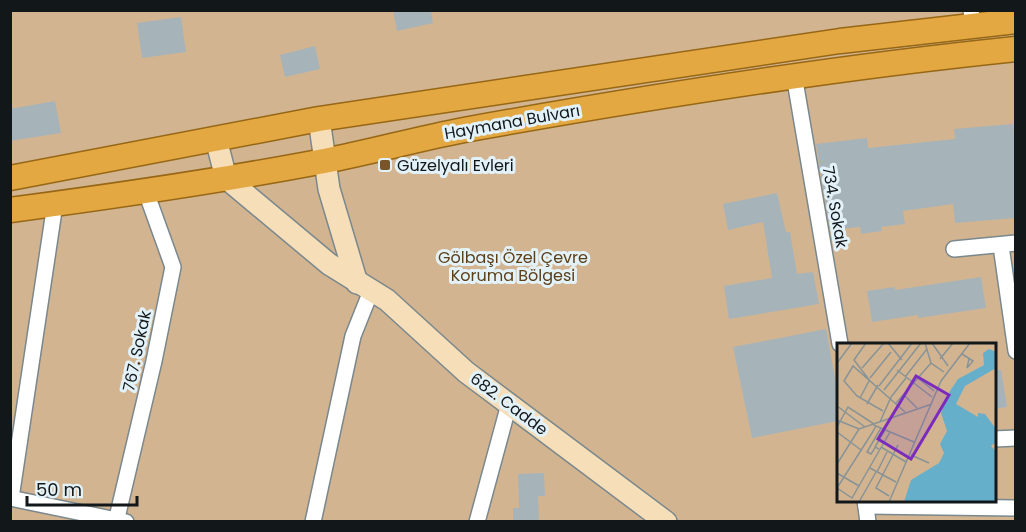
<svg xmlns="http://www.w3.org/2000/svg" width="1026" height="532" viewBox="0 0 1026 532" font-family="Poppins,sans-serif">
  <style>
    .green { fill: #d3b490; fill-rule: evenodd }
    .building { fill: #a6b4ba }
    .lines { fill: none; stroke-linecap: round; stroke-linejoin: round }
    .minor-casing { stroke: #7a888d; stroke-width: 18 }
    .secondary-casing { stroke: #7a888d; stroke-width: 24 }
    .trunk-casing { stroke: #966715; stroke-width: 27 }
    .minor { stroke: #fff; stroke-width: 15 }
    .secondary { stroke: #f5deb8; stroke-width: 21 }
    .trunk { stroke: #e4a842; stroke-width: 24 }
    .poi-dot { fill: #76562c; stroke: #e3f2f8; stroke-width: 2 }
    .labels { text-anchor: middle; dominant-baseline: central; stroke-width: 6; stroke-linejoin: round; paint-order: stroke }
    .street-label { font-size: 16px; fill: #12171a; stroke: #e3f2f8 }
    .poi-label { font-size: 16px; fill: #12171a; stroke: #e3f2f8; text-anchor: start }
    .park-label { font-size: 16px; fill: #5d4018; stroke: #e3f2f8 }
    .inset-road { fill: none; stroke: #889397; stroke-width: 1.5 }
    .view { fill: #7b2cbf; fill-opacity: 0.15; stroke: #7b2cbf; stroke-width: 3 }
    .inset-edge { fill: none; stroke: #12171a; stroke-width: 3 }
  </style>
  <rect width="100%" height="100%" fill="#d6e5eb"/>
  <path class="green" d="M 10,11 L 1015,11 L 1015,521 L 11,521 ZM 838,344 L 994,344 L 994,500 L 838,500 Z"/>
  <g class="building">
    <polygon points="393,10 431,10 433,23 397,31"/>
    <polygon points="181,17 186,52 142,58 137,23"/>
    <polygon points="315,46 320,69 285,77 280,55"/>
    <polygon points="55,101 61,133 10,141 10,109"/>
    <polygon points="1013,124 1016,152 1016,218 955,223 953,204 903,211 905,224 881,227 882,231 861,234 860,227 830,230 816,144 867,138 868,148 955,139 954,129"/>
    <polygon points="777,193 786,232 790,232 797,274 813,272 819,304 729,319 724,286 772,278 763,222 728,230 723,204"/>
    <polygon points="981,277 986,308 918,318 918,315 872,322 867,291 895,287 895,290"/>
    <polygon points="826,329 838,394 838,421 752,438 733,347"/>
    <polygon points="994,370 1001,370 1007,407 994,409"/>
    <polygon points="544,473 545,496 538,496 539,522 513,522 513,508 519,508 518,474"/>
  </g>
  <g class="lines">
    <defs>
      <g id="minor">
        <polyline points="971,10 973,26"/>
        <polyline points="794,75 840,344"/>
        <polyline points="1001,246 1016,351"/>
        <polyline points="954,249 1016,243"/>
        <polyline points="994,439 1016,438"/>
        <polyline points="10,498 126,522"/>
        <polyline points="11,498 55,204"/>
        <polyline points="865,500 868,522"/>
        <polyline points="866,506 1016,508"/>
        <polyline points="116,522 154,361 173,267 146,192"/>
        <polyline points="313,522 353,336 371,291"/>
        <polyline points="477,522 509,404"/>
      </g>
      <g id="secondary">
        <polyline points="319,119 329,189 357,283"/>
        <polyline points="216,139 226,178 329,264 387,300 466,372 666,522"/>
      </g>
      <g id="trunk">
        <polyline points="10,178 319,119 840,41 1016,21"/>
        <path d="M 10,210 C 115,196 220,181 324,161 C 371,152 417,139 464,130 C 647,97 830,68 1016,49"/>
      </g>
    </defs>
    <use href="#minor" class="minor-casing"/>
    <use href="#secondary" class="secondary-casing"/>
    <use href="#trunk" class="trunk-casing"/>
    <use href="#minor" class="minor"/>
    <use href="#secondary" class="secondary"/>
    <use href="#trunk" class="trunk"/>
  </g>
  <rect class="poi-dot" x="379" y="159" width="12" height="12" rx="3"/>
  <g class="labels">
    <g class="street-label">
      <text transform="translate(512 122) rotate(-10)">Haymana Bulvarı</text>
      <text transform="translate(835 207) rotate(80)">734. Sokak</text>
      <text transform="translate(137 351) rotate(-78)">767. Sokak</text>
      <text transform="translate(509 404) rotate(37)">682. Cadde</text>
    </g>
    <g class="poi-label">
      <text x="397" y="165">Güzelyalı Evleri</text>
    </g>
    <g class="park-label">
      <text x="513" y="257">Gölbaşı Özel Çevre<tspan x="513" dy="18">Koruma Bölgesi</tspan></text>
    </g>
  </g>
  <g transform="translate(837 343)">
    <rect width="159" height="159" fill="#d6e5eb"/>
    <path d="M 0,0 L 159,0 L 159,159 L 0,159 Z" fill="#d3b490"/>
    <path d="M 152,6 L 159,9 L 159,25 L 128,43 L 119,61 L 141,74 L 141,70 L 148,71 L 159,86 L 159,99 L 154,103 L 159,108 L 159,159 L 67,159 L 74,137 L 102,120 L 107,110 L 103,101 L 110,88 L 104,70 L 113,48 L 121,36 L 147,22 L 146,10 Z" fill="#65afcb"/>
    <path class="inset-road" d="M 29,0 L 17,17 L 33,38M 51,0 L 65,17M 88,0 L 94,20 L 107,29M 95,0 L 111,23M 125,11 L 136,18 L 130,25 L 132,16M 103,16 L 116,0M 0,20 L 15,0M 25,25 L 47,0M 60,27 L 95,54M 68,34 L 90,6M 33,35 L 54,9M 81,35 L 97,48M 42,43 L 75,0M 47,47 L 84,0M 66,51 L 80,65M 54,54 L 69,35M 23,55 L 32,38M 59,60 L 94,20M 30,61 L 41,42M 0,63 L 28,84M 46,68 L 20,53 L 7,38 L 16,23 L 68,69M 0,77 L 22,86 L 95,61M 43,79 L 54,54M 39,83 L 77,99M 0,84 L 11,64 L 37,81M 0,89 L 24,107M 44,104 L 69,119M 38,105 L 34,111 L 30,109 L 44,85M 42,106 L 38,104 L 48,87M 74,112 L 92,120M 0,121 L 22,86M 33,125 L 59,139M 40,129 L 50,109M 0,130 L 22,143M 0,145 L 15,155 L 53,89M 0,145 L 35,90 L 39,83 L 35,81M 52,153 L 39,145 L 61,102M 22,159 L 39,129M 52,159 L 104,38 L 133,0"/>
    <path class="view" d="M 79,33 L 112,52 L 74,116 L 41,96 Z"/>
    <rect width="159" height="159" class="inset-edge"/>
  </g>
  <rect width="1026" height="532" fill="none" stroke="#12171a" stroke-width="24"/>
  <path d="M27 496v9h110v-9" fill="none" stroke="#12171a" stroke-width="3"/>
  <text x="36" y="496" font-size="18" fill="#12171a" stroke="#e3f2f8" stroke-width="4.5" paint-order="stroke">50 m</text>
</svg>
